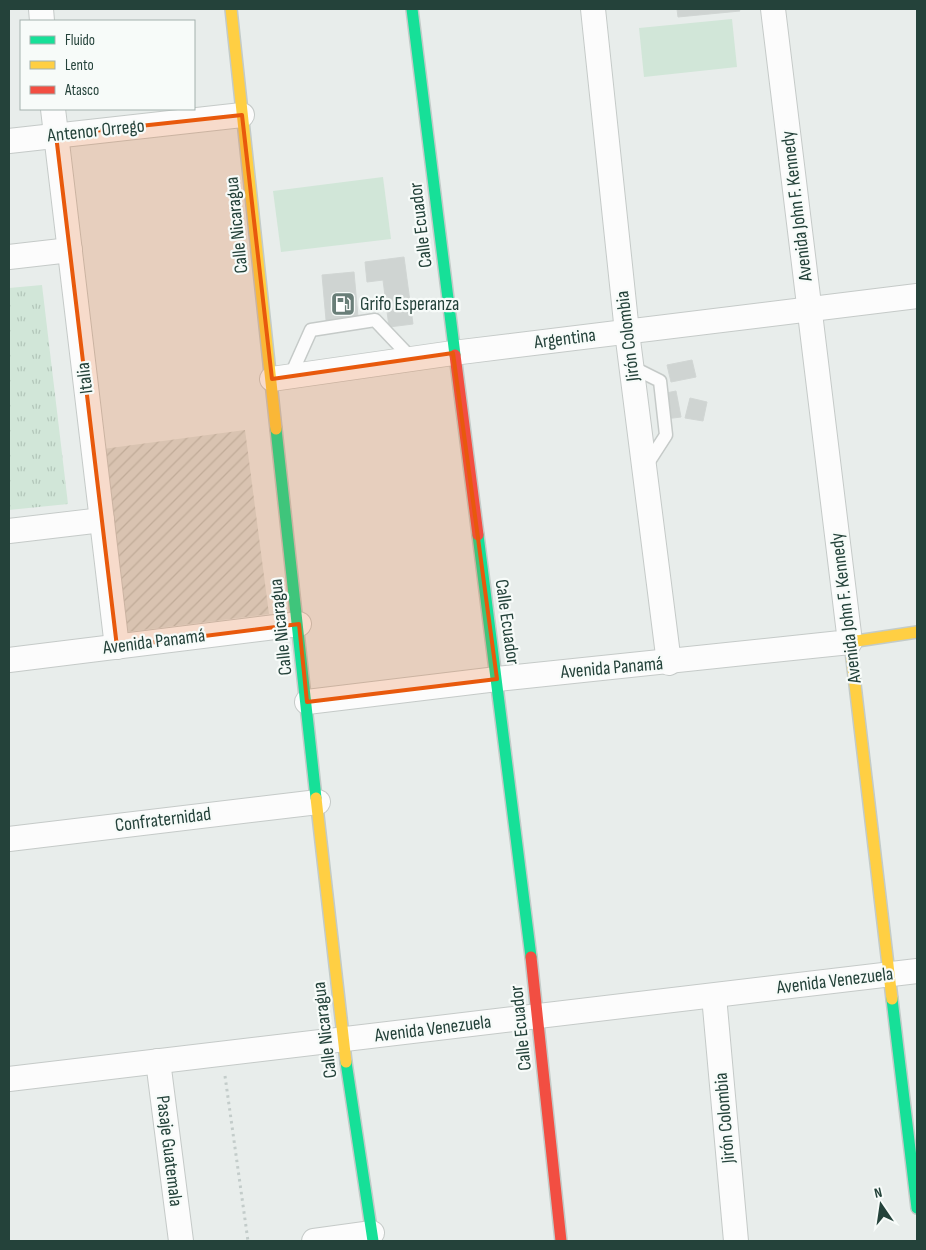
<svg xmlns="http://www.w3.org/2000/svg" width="926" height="1250" viewBox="0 0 926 1250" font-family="'Sofia Sans Condensed',sans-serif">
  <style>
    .industrial { fill: url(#industrial-furrows) }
    .grass { fill: url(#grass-tufts) }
    .pitch { fill: #d1e6d8 }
    .building { fill: #cfd4d2; stroke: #d1d6d4 }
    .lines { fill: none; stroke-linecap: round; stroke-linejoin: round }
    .lane-casing { stroke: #c5cac8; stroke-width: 15 }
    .street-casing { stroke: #c5cac8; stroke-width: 26 }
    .fast-casing { stroke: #c3cbc8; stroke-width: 14 }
    .slow-casing { stroke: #c3cbc8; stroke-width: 14 }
    .jam-casing { stroke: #c3cbc8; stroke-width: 14 }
    .path { stroke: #c3ccca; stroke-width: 3; stroke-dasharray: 2.5 4; stroke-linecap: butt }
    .lane { stroke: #fcfcfc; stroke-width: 12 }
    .street { stroke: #fcfcfc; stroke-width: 24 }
    .fast { stroke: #16e098; stroke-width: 11 }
    .slow { stroke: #ffcf43; stroke-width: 11 }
    .jam { stroke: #f24e42; stroke-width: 11 }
    .marked { fill: #e8590c; fill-opacity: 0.2; stroke: #e8590c; stroke-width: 4; stroke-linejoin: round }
    .labels { text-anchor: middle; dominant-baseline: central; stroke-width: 4.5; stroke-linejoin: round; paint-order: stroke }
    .street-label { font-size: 19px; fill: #24423a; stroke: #f7fbf9 }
    .poi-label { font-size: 19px; fill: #24423a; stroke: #f7fbf9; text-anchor: start }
  </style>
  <defs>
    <pattern id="industrial-furrows" width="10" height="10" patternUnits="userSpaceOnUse" patternTransform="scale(1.25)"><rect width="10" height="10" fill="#d6dedb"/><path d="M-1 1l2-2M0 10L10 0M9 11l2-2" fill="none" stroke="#b8c0bd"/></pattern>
    <pattern id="grass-tufts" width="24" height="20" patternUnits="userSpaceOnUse" patternTransform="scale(1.25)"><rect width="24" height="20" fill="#d1e6d8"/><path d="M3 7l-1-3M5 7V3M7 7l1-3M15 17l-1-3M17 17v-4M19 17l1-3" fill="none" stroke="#b3c6ba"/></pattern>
  </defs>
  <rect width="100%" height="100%" fill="#e8edeb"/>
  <polygon class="industrial" points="245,430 269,614 127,632 103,449"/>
  <polygon class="grass" points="42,285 68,504 9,510 9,288"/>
  <g class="pitch">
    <polygon points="732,19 737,67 644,77 639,28"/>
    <polygon points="383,177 391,239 281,252 273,191"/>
  </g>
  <g class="building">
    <polygon points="677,9 739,9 740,11 678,17"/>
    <polygon points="404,257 413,324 389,327 383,280 367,282 365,262"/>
    <polygon points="354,272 359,328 327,331 322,275"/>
    <polygon points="692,360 696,377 671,382 667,365"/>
    <polygon points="676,391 681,417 665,419 661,394"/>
    <polygon points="690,398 707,402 703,421 685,418"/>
  </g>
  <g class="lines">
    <defs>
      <g id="lane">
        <polyline points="632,367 660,381 666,435 646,466"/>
        <polyline points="290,377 311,330 375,320 412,359"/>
      </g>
      <g id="street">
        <polyline points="41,9 42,21"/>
        <polyline points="593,9 627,332 669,663"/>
        <polyline points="53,109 117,647"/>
        <polyline points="9,141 242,115"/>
        <polyline points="9,257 70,250"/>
        <polyline points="272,379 453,353 917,296"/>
        <polyline points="9,531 102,520"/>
        <polyline points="9,660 299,624"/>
        <polyline points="307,702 497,679 850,642 773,9"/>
        <polyline points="9,839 318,802"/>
        <polyline points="714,996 736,1241"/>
        <polyline points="158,1061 181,1241"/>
        <polyline points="9,1079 917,971"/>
        <polyline points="314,1241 372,1233"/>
      </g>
      <g id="fast">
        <polyline points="412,9 455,355"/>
        <polyline points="276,429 316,798"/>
        <polyline points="478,535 531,957"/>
        <polyline points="892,999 917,1208"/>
        <polyline points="346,1062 373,1241"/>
      </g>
      <g id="slow">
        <polyline points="231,9 276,429"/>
        <polyline points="316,798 346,1062"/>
        <polyline points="892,999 850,642 917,632"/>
      </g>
      <g id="jam">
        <polyline points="455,355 478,535"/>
        <polyline points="531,957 561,1241"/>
      </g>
    </defs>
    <use href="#lane" class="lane-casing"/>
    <use href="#street" class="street-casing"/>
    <use href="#fast" class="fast-casing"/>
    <use href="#slow" class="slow-casing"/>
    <use href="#jam" class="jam-casing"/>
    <polyline class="path" points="225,1076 248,1241"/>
    <use href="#lane" class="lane"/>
    <use href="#street" class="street"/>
    <use href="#fast" class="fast"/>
    <use href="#slow" class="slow"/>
    <use href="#jam" class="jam"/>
  </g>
  <path class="marked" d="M 242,115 L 272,379 L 453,353 L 497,679 L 307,702 L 299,624 L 117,647 L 56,135 Z"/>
  <defs>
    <symbol id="fuel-square" viewBox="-11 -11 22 22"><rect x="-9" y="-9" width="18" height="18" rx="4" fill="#697e78" stroke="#f7fbf9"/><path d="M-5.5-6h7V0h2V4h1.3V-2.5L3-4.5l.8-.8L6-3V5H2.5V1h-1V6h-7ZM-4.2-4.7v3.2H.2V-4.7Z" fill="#fff"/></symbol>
  </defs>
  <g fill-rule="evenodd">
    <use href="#fuel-square" x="329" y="290" width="28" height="28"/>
  </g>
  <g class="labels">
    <g class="street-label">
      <text transform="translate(96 131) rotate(-6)">Antenor Orrego</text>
      <text transform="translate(797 206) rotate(-97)">Avenida John F. Kennedy</text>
      <text transform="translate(237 225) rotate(-96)">Calle Nicaragua</text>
      <text transform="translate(421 225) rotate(-97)">Calle Ecuador</text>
      <text transform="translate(628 336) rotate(-97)">Jirón Colombia</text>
      <text transform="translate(565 339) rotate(-7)">Argentina</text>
      <text transform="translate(85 378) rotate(-97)">Italia</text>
      <text transform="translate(846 608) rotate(-97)">Avenida John F. Kennedy</text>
      <text transform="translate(507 622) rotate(82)">Calle Ecuador</text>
      <text transform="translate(281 627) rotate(-96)">Calle Nicaragua</text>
      <text transform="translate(154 642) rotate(-7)">Avenida Panamá</text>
      <text transform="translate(612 668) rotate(-5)">Avenida Panamá</text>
      <text transform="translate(163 820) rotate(-7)">Confraternidad</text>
      <text transform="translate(835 981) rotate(-7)">Avenida Venezuela</text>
      <text transform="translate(521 1028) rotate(-96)">Calle Ecuador</text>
      <text transform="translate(433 1029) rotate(-7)">Avenida Venezuela</text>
      <text transform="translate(325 1030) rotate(-97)">Calle Nicaragua</text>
      <text transform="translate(725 1118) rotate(-95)">Jirón Colombia</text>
      <text transform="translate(169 1151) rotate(83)">Pasaje Guatemala</text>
    </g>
    <g class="poi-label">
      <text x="360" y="304">Grifo Esperanza</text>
    </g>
  </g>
  <rect width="926" height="1250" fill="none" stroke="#24423a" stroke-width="20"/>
  <rect x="20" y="20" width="175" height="90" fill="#f7fbf9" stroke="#a3b1ad"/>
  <rect x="30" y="36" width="25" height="8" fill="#16e098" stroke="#a3b1ad"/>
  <text x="65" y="45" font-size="15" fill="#24423a">Fluido</text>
  <rect x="30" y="61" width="25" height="8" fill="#ffcf43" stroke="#a3b1ad"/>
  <text x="65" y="70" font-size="15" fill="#24423a">Lento</text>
  <rect x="30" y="86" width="25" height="8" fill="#f24e42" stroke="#a3b1ad"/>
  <text x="65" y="95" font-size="15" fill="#24423a">Atasco</text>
  <g transform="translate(881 1205) rotate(347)" stroke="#f7fbf9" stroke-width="4" paint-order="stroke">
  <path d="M0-4L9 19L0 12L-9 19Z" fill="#24423a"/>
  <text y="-8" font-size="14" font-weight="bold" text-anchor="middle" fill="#24423a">N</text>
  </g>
</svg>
